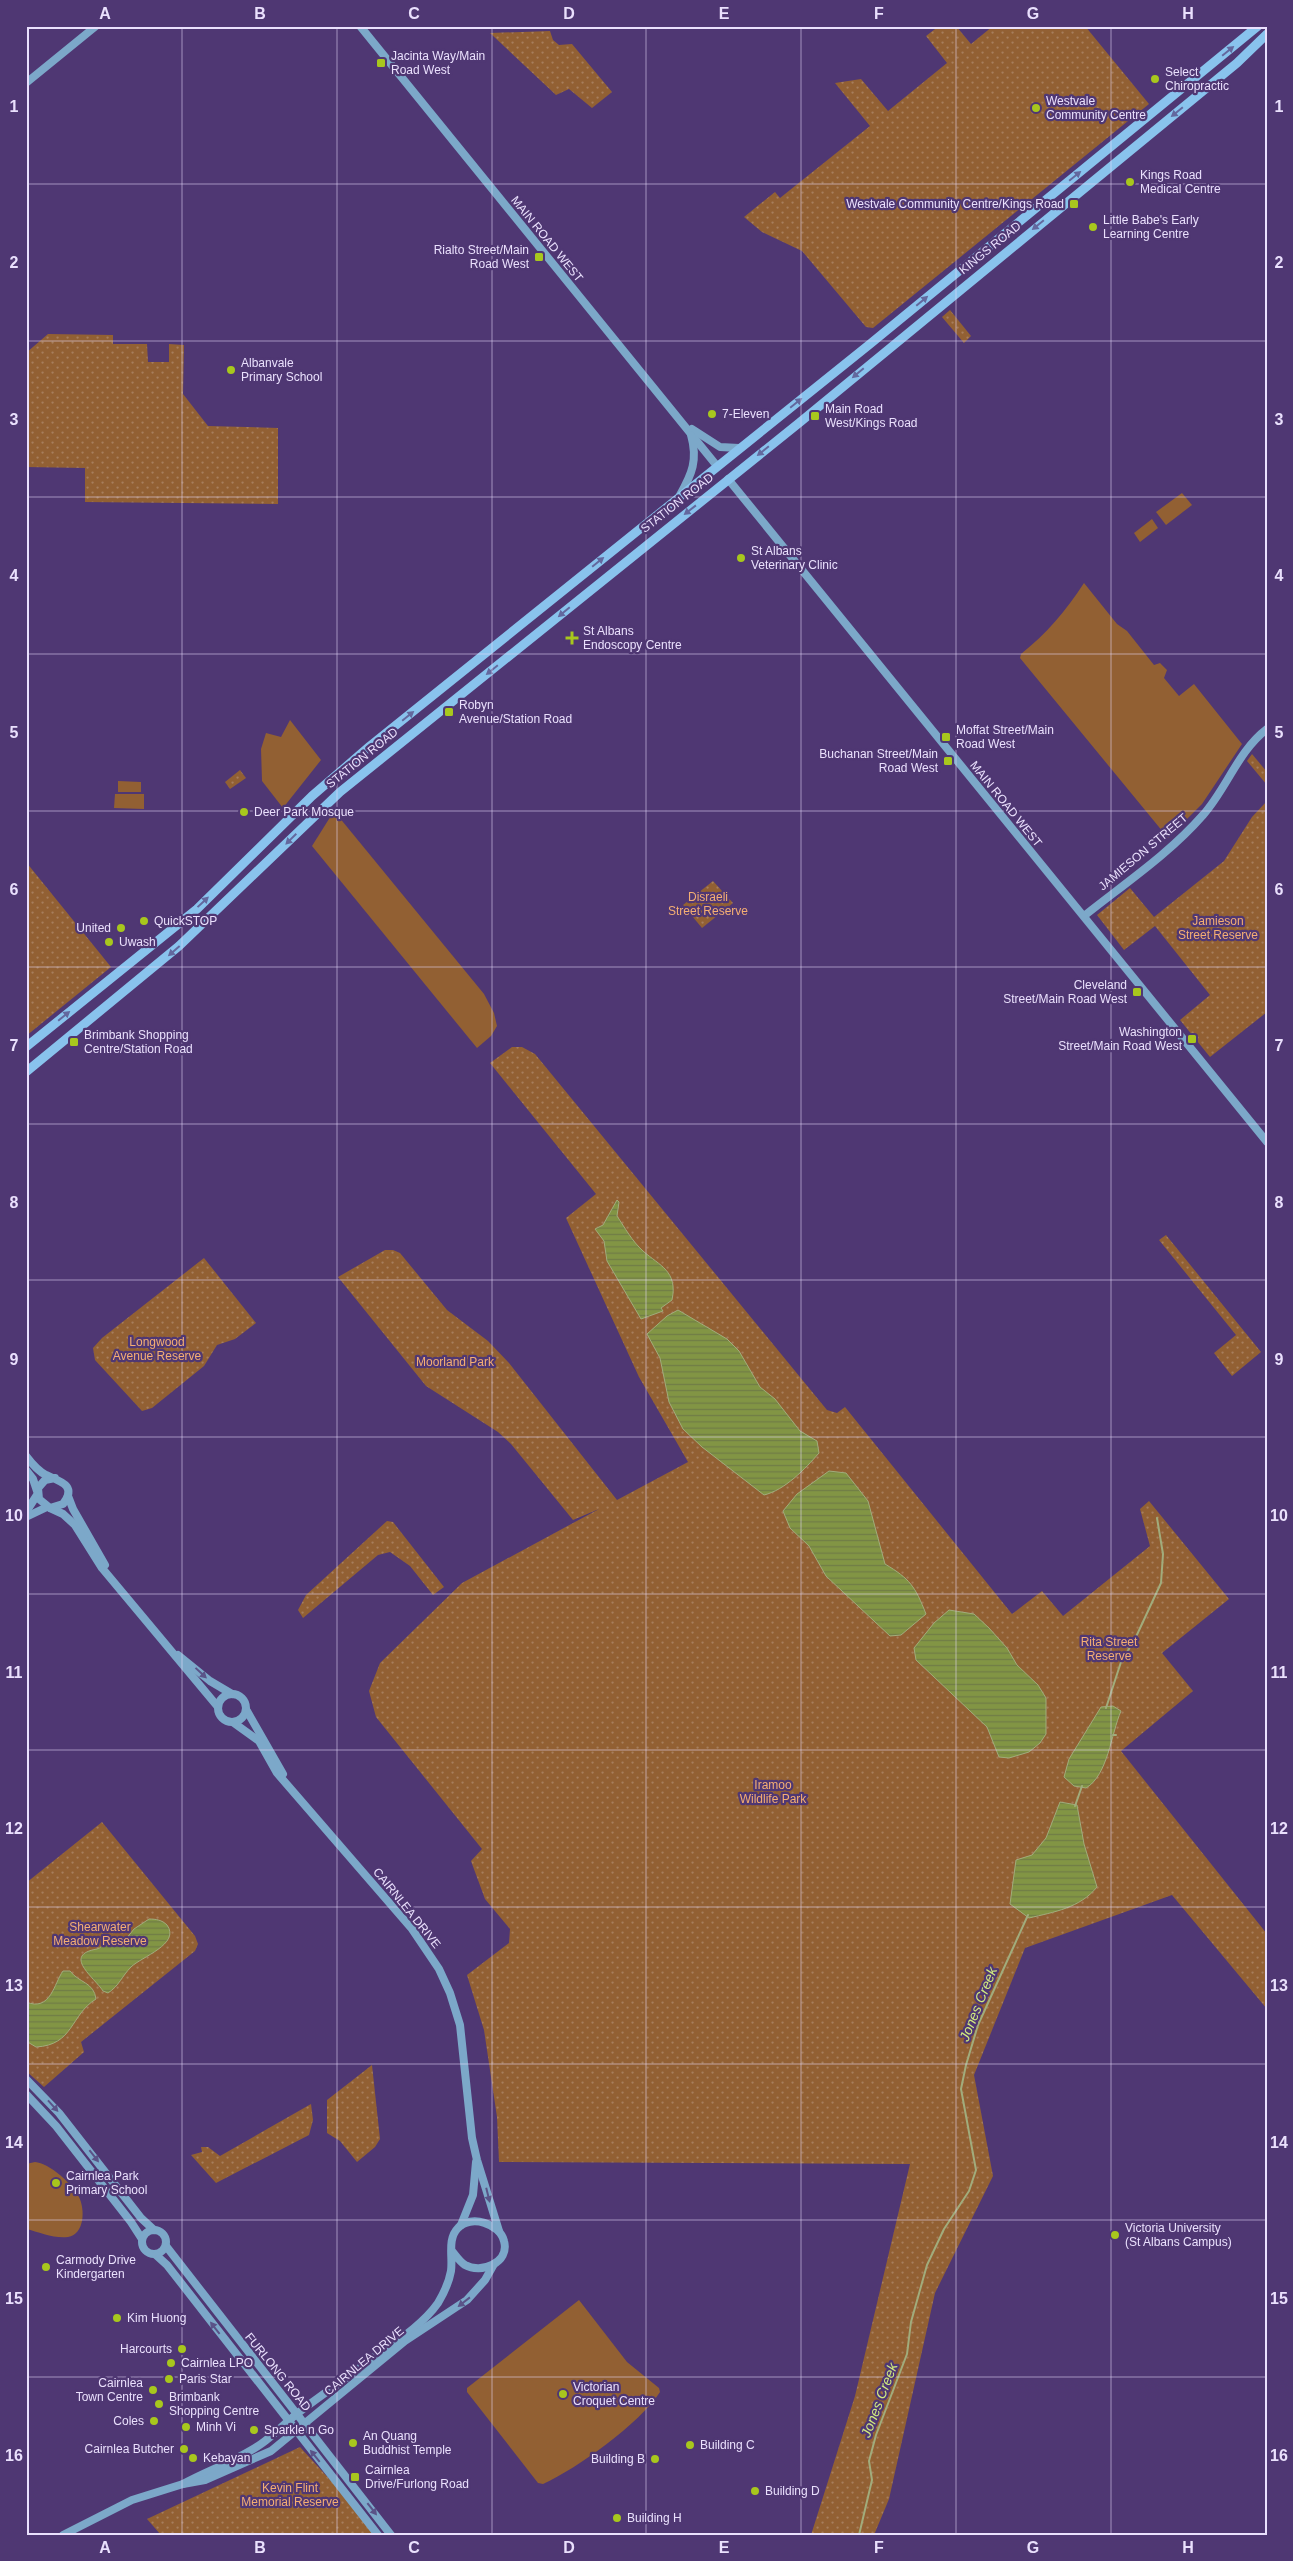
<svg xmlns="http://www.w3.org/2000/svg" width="1293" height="2561" viewBox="0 0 1293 2561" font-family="Arial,sans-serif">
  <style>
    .green { fill: #926033 }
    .park { fill: url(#park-dots) }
    .water { fill: url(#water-rules); stroke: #a1ac7c }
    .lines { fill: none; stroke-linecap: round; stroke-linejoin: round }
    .stream { stroke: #a1ac7c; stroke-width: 2 }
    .secondary { stroke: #7ca8c9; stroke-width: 8 }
    .primary { stroke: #89c3ed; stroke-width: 9 }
    .oneway { fill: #63689e }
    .oneway2 { fill: #5a5388 }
    .grid { fill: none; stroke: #eae0fd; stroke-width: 1; stroke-opacity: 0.55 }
    .poi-dot { fill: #a8c71d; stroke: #4f3773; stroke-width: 2 }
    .labels { text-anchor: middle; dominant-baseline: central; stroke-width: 4.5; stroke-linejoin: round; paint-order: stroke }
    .poi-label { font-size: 12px; fill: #eae0fd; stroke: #4f3773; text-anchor: start }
    .street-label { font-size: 12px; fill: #eae0fd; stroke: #4f3773 }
    .park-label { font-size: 12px; fill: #f4ae73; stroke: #4f3773 }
    .water-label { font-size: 14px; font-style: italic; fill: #d2ed7f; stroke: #4f3773 }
    .neatline { fill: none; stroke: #eae0fd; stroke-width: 2 }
    .grid-label { font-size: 16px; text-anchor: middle; font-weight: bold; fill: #eae0fd }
  </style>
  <defs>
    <pattern id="park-dots" width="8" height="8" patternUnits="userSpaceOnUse" patternTransform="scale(1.25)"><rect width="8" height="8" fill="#926033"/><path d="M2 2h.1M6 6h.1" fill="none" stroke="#a77e5c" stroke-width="1.8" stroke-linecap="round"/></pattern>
    <pattern id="water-rules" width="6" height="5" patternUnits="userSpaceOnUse" patternTransform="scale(1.25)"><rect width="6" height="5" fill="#829544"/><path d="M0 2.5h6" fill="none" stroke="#707c46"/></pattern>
  </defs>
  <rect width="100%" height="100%" fill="#4f3773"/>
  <g class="green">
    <polygon points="1182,493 1192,505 1166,525 1156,512"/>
    <polygon points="1152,519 1158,528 1140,542 1134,533"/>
    <path d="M 1084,583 L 1117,624 L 1127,631 L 1154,665 L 1160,663 L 1167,670 L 1164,678 L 1179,696 L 1194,684 L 1242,744 L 1202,804 L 1168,838 L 1020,658 L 1021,654 C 1046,634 1066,611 1084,583 Z"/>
    <polygon points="290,720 321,760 283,808 262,781 261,749 266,733 281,737"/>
    <polygon points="118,781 141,782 141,792 118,792"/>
    <polygon points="115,794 144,794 144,809 114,808"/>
    <polygon points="334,811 484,994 494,1013 497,1026 491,1036 477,1048 312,846"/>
    <path d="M 35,2162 C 49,2163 73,2184 79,2197 C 85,2209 85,2234 68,2237 C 55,2239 39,2232 26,2229 L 26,2164 Z"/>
    <path d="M 579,2300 L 627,2362 L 659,2388 L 660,2392 C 639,2424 578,2468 543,2484 L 538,2483 L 467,2392 L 467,2388 Z"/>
  </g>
  <g class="park">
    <polygon points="939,26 956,26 971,44 993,26 1085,26 1149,104 873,328 866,327 802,251 762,232 744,217 775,192 780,198 870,126 835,83 861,79 888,111 947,63 926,36"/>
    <polygon points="550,31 553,40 559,45 572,44 612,92 592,108 569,89 556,95 490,33"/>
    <polygon points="950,310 971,336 964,343 942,317"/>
    <polygon points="48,334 113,335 113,344 147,344 148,362 169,362 169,344 184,345 183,394 208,426 278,428 278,504 85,502 85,468 26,467 26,353"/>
    <polygon points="1252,754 1267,772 1267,785 1247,761"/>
    <polygon points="240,770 246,778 230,789 225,782"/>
    <polygon points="1267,801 1267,1012 1210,1057 1180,1020 1210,995 1155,926 1124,950 1097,915 1130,888 1154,917 1224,861 1252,817"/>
    <polygon points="26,862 111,967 26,1036"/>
    <polygon points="713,881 733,903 702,928 683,905"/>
    <polygon points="512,1047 522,1047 535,1054 827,1410 837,1413 845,1407 1012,1614 1042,1591 1063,1616 1150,1546 1140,1509 1149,1501 1229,1599 1162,1653 1193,1691 1121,1751 1267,1934 1267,2009 1172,1895 1025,1948 974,2075 993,2176 935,2293 889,2499 874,2535 811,2535 855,2396 910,2164 499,2162 497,2117 484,2030 467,1975 509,1943 510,1929 485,1899 471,1861 482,1849 376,1717 369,1691 380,1663 462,1583 599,1509 573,1520 511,1444 498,1432 426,1386 338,1277 385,1250 393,1250 400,1253 447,1310 488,1341 509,1363 617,1500 688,1462 639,1377 566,1218 596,1194 490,1063"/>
    <polygon points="1166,1235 1261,1352 1232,1376 1214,1353 1236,1335 1159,1240"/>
    <polygon points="204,1258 256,1323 235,1339 217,1345 204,1366 152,1408 142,1411 95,1360 93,1348 102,1338"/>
    <polygon points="387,1521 393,1522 444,1587 433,1595 410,1566 390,1552 378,1555 303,1618 298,1610 306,1595"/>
    <polygon points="102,1822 195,1936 198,1944 195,1951 81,2042 84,2052 44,2087 26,2071 26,1883"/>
    <polygon points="372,2065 380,2139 375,2147 357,2162 340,2141 327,2133 327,2100"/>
    <polygon points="311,2104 313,2120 309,2135 216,2183 191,2155 202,2152 201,2147 208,2147 220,2156"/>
    <polygon points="300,2447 344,2495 374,2535 161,2535 147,2519"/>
  </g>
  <g class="water">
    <path d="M 617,1200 L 619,1202 L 617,1216 C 625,1228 632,1241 643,1251 C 660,1266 678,1271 672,1300 L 661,1308 L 663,1311 L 641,1319 L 607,1261 L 604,1241 L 595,1229 L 603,1225 Z"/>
    <path d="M 678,1310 L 727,1339 L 739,1351 L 760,1387 L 775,1399 L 800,1431 L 817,1441 L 819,1453 C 805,1469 785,1490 764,1495 L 702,1447 L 683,1429 L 669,1402 L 660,1358 L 647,1334 L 667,1316 Z"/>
    <path d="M 829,1471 L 846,1473 L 868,1501 L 885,1564 C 910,1579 915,1586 926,1614 L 901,1635 L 890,1636 L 826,1576 L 809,1546 L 790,1528 L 783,1511 L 797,1494 Z"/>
    <polygon points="949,1610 974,1614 989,1628 1007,1648 1017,1665 1038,1685 1046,1698 1046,1734 1040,1743 1029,1752 1009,1758 999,1757 987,1727 916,1660 914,1648 934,1623"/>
    <path d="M 1113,1706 L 1121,1711 C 1111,1734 1108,1775 1086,1788 L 1074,1786 L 1064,1777 L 1069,1759 L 1101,1707 Z"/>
    <path d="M 1060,1802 L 1077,1805 L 1084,1844 L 1097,1887 C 1080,1908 1054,1912 1029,1918 L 1010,1904 L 1016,1860 L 1032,1855 L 1046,1838 Z"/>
    <path d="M 149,1919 C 156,1919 162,1920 167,1925 C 181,1944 141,1957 131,1967 C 122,1976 119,1986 108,1993 L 103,1991 C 94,1977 62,1955 97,1949 C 101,1948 102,1945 106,1943 C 112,1940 120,1940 126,1939 L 134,1929 Z"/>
    <path d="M 63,1971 L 70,1971 C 79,1983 94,1982 96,1999 C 70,2015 74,2045 36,2047 L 26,2041 L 26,2002 C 51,2012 54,1983 63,1971 Z"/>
  </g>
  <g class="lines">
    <g class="stream">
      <polyline points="1106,1708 1121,1662 1135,1639 1161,1583 1163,1554 1157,1518"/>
      <polyline points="1113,1735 1116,1735"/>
      <polyline points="1075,1806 1082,1786"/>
      <polyline points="859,2535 872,2480 869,2461 876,2435 907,2354 911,2322 927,2265 944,2229 969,2191 976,2170 961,2089 966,2065 978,2025 1028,1915"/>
    </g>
    <g class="secondary">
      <polyline points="360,26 717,466"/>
      <polyline points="26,83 96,26"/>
      <polyline points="692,429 720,447 739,448"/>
      <polyline points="728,479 1267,1142"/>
      <path d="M 680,495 C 692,474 698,460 691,435"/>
      <path d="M 1084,916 C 1124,884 1169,854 1203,815 C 1227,788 1238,751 1267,729"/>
      <path d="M 26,1456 C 32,1464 38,1471 46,1475 C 59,1481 78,1485 63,1504 L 50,1508 L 39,1499 L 38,1488 L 45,1480 L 55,1478"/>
      <polyline points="26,1470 33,1479 37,1491"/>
      <polyline points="68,1496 73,1509 105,1565"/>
      <polyline points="50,1508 63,1514 75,1525 102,1568 218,1707"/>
      <polyline points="26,1512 37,1495"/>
      <polyline points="26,1517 47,1507"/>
      <polyline points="178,1655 210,1681 232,1694"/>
      <circle cx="232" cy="1708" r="14"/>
      <polyline points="247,1711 283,1774"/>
      <polyline points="234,1723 259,1741 277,1773 412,1929 439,1969 450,1993 460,2025 472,2138 477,2160 499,2231"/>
      <polyline points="26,2079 59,2113 141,2218 154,2230"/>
      <polyline points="26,2094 56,2126 131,2222 142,2239"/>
      <polyline points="461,2225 473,2195 476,2162"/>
      <circle cx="154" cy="2242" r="12"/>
      <polyline points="166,2246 391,2535"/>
      <polyline points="156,2255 167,2265 378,2535"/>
      <path d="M 183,2484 C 208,2470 237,2461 261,2444 C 274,2435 285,2423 298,2413 C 321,2395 346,2379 369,2361 C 392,2344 421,2327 438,2303 C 444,2293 449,2282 451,2271 C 453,2257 447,2239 458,2228 C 471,2214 500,2224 504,2241 C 510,2263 481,2274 465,2265 C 460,2262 456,2256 452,2251"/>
      <polyline points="63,2535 132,2500 183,2484 205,2480 271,2451 405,2341 467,2300 485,2280 494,2264"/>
    </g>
    <g class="primary">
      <polyline points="26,1047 197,909 312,796 370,746 870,344 1258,26"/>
      <polyline points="26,1072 179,946 340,792 799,423 1237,63 1267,34"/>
    </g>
  </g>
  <defs><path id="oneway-solid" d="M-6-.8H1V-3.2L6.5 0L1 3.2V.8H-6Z" transform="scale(1.25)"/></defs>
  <g class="oneway">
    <use href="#oneway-solid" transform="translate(1228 51) rotate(-39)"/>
    <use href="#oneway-solid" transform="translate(1177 112) rotate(141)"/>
    <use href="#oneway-solid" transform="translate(1075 176) rotate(-39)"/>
    <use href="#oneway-solid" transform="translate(1038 225) rotate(141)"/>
    <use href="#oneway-solid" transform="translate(922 301) rotate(-40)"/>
    <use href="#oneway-solid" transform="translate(858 373) rotate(140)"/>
    <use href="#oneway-solid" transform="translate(796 403) rotate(-39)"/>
    <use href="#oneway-solid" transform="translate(763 451) rotate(141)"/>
    <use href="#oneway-solid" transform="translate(690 510) rotate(142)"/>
    <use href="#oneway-solid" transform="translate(598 562) rotate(-39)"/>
    <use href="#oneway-solid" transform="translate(564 612) rotate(140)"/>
    <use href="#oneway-solid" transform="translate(492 670) rotate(141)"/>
    <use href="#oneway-solid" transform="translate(408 716) rotate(-39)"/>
    <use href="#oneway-solid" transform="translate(291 839) rotate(135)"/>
    <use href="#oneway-solid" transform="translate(203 902) rotate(-43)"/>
    <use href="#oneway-solid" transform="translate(174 951) rotate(139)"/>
    <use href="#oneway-solid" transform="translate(64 1016) rotate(-39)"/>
  </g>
  <g class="oneway2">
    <use href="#oneway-solid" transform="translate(201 1673) rotate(43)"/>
    <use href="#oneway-solid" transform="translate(53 2106) rotate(48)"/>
    <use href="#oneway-solid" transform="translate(94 2156) rotate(52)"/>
    <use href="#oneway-solid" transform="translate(488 2195) rotate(76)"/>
    <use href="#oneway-solid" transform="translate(464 2302) rotate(142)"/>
    <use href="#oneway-solid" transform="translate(215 2328) rotate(-128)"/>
    <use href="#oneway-solid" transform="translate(315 2456) rotate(-129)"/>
    <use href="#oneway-solid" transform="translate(372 2509) rotate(52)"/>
  </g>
  <path class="grid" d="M 182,26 L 182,2535M 337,26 L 337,2535M 492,26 L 492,2535M 646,26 L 646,2535M 801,26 L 801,2535M 956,26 L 956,2535M 1111,26 L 1111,2535M 26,184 L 1267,184M 26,341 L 1267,341M 26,497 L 1267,497M 26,654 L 1267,654M 26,811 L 1267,811M 26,967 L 1267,967M 26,1124 L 1267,1124M 26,1280 L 1267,1280M 26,1437 L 1267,1437M 26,1594 L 1267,1594M 26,1750 L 1267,1750M 26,1907 L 1267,1907M 26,2064 L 1267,2064M 26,2220 L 1267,2220M 26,2377 L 1267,2377"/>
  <g class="poi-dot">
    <rect x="376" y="58" width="10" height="10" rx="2.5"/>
    <circle cx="1155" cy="79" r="5"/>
    <circle cx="1036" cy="108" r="5"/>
    <circle cx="1130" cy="182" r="5"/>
    <rect x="1069" y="199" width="10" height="10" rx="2.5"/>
    <circle cx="1093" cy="227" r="5"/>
    <rect x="534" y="252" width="10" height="10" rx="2.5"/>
    <circle cx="231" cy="370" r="5"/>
    <circle cx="712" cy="414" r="5"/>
    <rect x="810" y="411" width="10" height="10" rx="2.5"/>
    <circle cx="741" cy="558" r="5"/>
    <path d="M569.5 630.5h5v5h5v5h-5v5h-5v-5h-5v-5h5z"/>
    <rect x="444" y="707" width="10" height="10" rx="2.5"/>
    <rect x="941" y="732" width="10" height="10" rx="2.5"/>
    <rect x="943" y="756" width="10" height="10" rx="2.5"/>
    <circle cx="244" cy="812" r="5"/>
    <circle cx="144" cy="921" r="5"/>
    <circle cx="121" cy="928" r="5"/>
    <circle cx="109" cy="942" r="5"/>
    <rect x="1132" y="987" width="10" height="10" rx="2.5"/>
    <rect x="1187" y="1034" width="10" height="10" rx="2.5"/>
    <rect x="69" y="1037" width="10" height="10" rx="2.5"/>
    <circle cx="56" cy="2183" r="5"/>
    <circle cx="1115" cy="2235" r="5"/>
    <circle cx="46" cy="2267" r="5"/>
    <circle cx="117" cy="2318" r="5"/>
    <circle cx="182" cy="2349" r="5"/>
    <circle cx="171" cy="2363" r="5"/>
    <circle cx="169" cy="2379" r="5"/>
    <circle cx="153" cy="2390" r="5"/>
    <circle cx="563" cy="2394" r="5"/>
    <circle cx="159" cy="2404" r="5"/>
    <circle cx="154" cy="2421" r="5"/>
    <circle cx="186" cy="2427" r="5"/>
    <circle cx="254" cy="2430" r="5"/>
    <circle cx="353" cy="2443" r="5"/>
    <circle cx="690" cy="2445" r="5"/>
    <circle cx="184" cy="2449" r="5"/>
    <circle cx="193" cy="2458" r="5"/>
    <circle cx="655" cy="2459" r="5"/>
    <rect x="350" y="2472" width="10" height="10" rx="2.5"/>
    <circle cx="755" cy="2491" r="5"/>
    <circle cx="617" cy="2518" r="5"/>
  </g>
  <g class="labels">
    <g class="poi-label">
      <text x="391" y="56">Jacinta Way/Main<tspan x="391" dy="14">Road West</tspan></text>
      <text x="1165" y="72">Select<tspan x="1165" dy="14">Chiropractic</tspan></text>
      <text x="1046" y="101">Westvale<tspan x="1046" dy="14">Community Centre</tspan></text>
      <text x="1140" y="175">Kings Road<tspan x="1140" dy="14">Medical Centre</tspan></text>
      <text x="1064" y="204" text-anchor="end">Westvale Community Centre/Kings Road</text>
      <text x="1103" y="220">Little Babe's Early<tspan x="1103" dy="14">Learning Centre</tspan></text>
      <text x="529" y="250" text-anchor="end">Rialto Street/Main<tspan x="529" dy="14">Road West</tspan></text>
      <text x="241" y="363">Albanvale<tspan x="241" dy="14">Primary School</tspan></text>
      <text x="825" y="409">Main Road<tspan x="825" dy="14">West/Kings Road</tspan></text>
      <text x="722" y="414">7-Eleven</text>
      <text x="751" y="551">St Albans<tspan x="751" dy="14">Veterinary Clinic</tspan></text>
      <text x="583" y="631">St Albans<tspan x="583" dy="14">Endoscopy Centre</tspan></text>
      <text x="459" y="705">Robyn<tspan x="459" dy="14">Avenue/Station Road</tspan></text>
      <text x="956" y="730">Moffat Street/Main<tspan x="956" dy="14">Road West</tspan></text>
      <text x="938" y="754" text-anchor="end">Buchanan Street/Main<tspan x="938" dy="14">Road West</tspan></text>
      <text x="254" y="812">Deer Park Mosque</text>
      <text x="154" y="921">QuickSTOP</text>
      <text x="111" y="928" text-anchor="end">United</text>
      <text x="119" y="942">Uwash</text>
      <text x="1127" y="985" text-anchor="end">Cleveland<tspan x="1127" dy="14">Street/Main Road West</tspan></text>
      <text x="1182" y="1032" text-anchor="end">Washington<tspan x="1182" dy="14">Street/Main Road West</tspan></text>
      <text x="84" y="1035">Brimbank Shopping<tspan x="84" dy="14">Centre/Station Road</tspan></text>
      <text x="66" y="2176">Cairnlea Park<tspan x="66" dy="14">Primary School</tspan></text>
      <text x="1125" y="2228">Victoria University<tspan x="1125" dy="14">(St Albans Campus)</tspan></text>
      <text x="56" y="2260">Carmody Drive<tspan x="56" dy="14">Kindergarten</tspan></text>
      <text x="127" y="2318">Kim Huong</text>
      <text x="172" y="2349" text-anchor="end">Harcourts</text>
      <text x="181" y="2363">Cairnlea LPO</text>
      <text x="179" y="2379">Paris Star</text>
      <text x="143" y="2383" text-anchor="end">Cairnlea<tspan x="143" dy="14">Town Centre</tspan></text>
      <text x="573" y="2387">Victorian<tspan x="573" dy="14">Croquet Centre</tspan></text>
      <text x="169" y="2397">Brimbank<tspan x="169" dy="14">Shopping Centre</tspan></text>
      <text x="144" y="2421" text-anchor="end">Coles</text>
      <text x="196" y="2427">Minh Vi</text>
      <text x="264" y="2430">Sparkle n Go</text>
      <text x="363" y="2436">An Quang<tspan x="363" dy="14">Buddhist Temple</tspan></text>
      <text x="700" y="2445">Building C</text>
      <text x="174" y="2449" text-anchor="end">Cairnlea Butcher</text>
      <text x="203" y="2458">Kebayan</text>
      <text x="645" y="2459" text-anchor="end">Building B</text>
      <text x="365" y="2470">Cairnlea<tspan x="365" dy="14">Drive/Furlong Road</tspan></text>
      <text x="765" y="2491">Building D</text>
      <text x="627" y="2518">Building H</text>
    </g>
    <g class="street-label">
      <text transform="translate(547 239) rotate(51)">MAIN ROAD WEST</text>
      <text transform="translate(990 248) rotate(-39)">KINGS ROAD</text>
      <text transform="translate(677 503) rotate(-38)">STATION ROAD</text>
      <text transform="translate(362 758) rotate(-39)">STATION ROAD</text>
      <text transform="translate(1006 804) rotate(51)">MAIN ROAD WEST</text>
      <text transform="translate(1143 852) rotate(-40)">JAMIESON STREET</text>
      <text transform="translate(407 1908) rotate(51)">CAIRNLEA DRIVE</text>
      <text transform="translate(364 2361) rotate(-40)">CAIRNLEA DRIVE</text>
      <text transform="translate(278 2372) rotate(51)">FURLONG ROAD</text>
    </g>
    <g class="park-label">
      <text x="708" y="897">Disraeli<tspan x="708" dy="14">Street Reserve</tspan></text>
      <text x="1218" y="921">Jamieson<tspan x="1218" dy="14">Street Reserve</tspan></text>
      <text x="157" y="1342">Longwood<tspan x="157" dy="14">Avenue Reserve</tspan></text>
      <text x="455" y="1362">Moorland Park</text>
      <text x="1109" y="1642">Rita Street<tspan x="1109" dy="14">Reserve</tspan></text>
      <text x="773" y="1785">Iramoo<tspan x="773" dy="14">Wildlife Park</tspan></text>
      <text x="100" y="1927">Shearwater<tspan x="100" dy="14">Meadow Reserve</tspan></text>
      <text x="290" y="2488">Kevin Flint<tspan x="290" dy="14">Memorial Reserve</tspan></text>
    </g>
    <g class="water-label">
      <text transform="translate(978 2004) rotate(-68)">Jones Creek</text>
      <text transform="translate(879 2400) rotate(-69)">Jones Creek</text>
    </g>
  </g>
  <rect width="1293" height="2561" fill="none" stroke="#4f3773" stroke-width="55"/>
  <rect x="28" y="28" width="1238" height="2506" class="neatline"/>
  <g class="grid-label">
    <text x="105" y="19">A</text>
    <text x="260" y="19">B</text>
    <text x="414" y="19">C</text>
    <text x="569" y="19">D</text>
    <text x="724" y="19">E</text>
    <text x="879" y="19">F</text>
    <text x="1033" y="19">G</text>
    <text x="1188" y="19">H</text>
    <text x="14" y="112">1</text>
    <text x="1279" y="112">1</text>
    <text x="14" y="268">2</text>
    <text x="1279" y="268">2</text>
    <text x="14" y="425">3</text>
    <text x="1279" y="425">3</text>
    <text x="14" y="581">4</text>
    <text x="1279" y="581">4</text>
    <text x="14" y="738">5</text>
    <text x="1279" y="738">5</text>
    <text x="14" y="895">6</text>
    <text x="1279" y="895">6</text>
    <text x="14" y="1051">7</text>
    <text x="1279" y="1051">7</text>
    <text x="14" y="1208">8</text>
    <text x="1279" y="1208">8</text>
    <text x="14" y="1365">9</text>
    <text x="1279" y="1365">9</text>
    <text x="14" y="1521">10</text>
    <text x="1279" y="1521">10</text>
    <text x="14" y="1678">11</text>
    <text x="1279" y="1678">11</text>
    <text x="14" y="1834">12</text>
    <text x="1279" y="1834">12</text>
    <text x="14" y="1991">13</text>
    <text x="1279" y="1991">13</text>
    <text x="14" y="2148">14</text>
    <text x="1279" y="2148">14</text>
    <text x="14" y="2304">15</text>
    <text x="1279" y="2304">15</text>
    <text x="14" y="2461">16</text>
    <text x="1279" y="2461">16</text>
    <text x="105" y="2553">A</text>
    <text x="260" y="2553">B</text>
    <text x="414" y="2553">C</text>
    <text x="569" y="2553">D</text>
    <text x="724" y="2553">E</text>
    <text x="879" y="2553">F</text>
    <text x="1033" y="2553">G</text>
    <text x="1188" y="2553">H</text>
  </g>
</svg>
